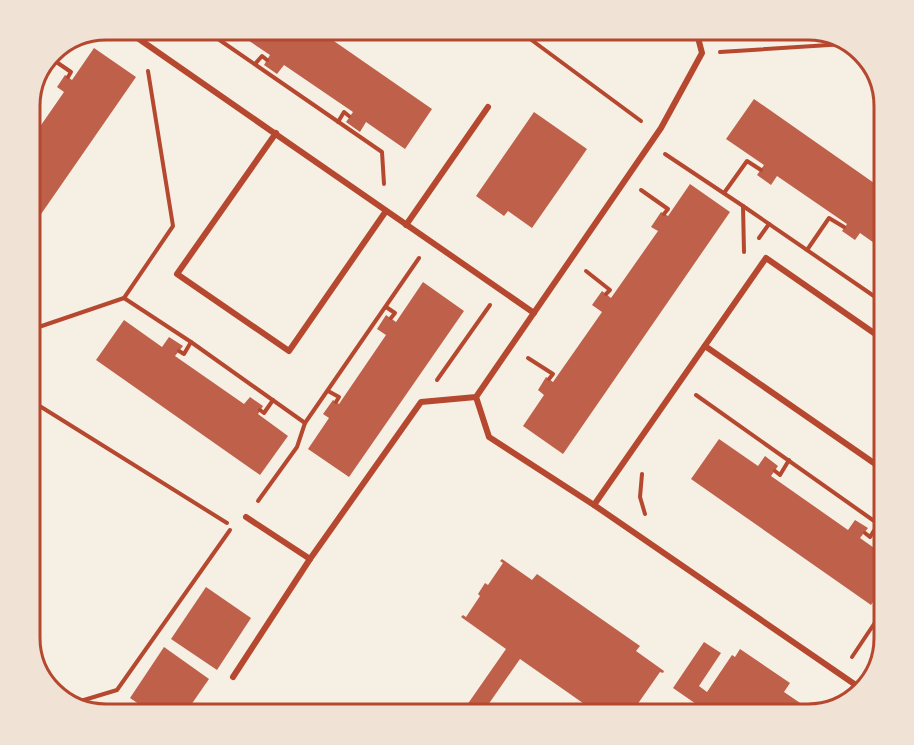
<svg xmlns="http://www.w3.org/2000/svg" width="914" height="745" viewBox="0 0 914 745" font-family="Helvetica,sans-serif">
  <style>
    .building { fill: #bf614a }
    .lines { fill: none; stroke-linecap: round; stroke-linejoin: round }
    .path { stroke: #b5482f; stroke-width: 4 }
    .minor { stroke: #b5482f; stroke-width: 6 }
    .rim { fill: none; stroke: #b5482f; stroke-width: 3 }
  </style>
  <rect width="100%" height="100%" fill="#f6efe4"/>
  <g class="building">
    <polygon points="233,30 318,30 432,109 405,149 366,122 360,132 346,122 353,112 284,65 277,74 264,65 270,55"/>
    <polygon points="94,48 136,77 30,230 30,141 64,92 57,87 65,75 72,80"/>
    <polygon points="754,99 884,190 884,250 860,233 855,240 842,231 847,224 777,176 771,185 757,175 764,165 726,139"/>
    <polygon points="534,112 587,149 532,228 508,211 504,216 476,196"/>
    <polygon points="690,184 730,212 563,454 523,426 544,395 538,390 546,377 553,382 602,312 592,305 602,291 611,298 658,231 651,227 661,212 668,216"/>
    <polygon points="423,282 464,311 349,477 308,449 329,418 323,414 333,400 339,404 386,335 377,329 386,315 396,322"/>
    <polygon points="124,320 162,347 169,337 183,346 175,356 244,404 250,397 263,406 258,414 288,436 260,475 96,360"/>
    <polygon points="719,439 758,466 765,456 778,466 771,476 848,530 855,520 868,528 860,538 884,555 884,586 871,605 691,479"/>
    <polygon points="502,559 532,580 537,574 640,646 636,651 664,671 663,673 660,672 630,715 600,715 520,659 481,715 460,715 506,649 461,617 463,615 466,617 480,596 478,594 485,583 488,585 503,563 500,561"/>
    <polygon points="206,587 251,618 217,670 171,639"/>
    <polygon points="704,642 721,653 699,686 707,692 732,655 735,657 740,649 790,683 784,692 809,709 805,715 693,715 699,706 673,688"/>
    <polygon points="164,647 209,679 184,715 155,715 130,698"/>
  </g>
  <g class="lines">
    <g class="path">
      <polyline points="205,30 382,152 384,184"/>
      <polyline points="518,30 641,121"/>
      <polyline points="99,33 107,38"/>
      <polyline points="720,52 845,44"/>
      <polyline points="52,59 71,72 68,77"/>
      <polyline points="255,64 262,56 267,60"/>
      <polyline points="47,66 61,48"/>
      <polyline points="148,71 173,226 124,298 191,342 305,423 419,258"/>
      <polyline points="338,122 344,112 349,116"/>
      <polyline points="665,154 743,206 744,252"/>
      <polyline points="641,190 668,209 664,214"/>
      <polyline points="724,193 747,161 761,170"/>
      <polyline points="743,206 884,303"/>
      <polyline points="759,238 769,224"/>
      <polyline points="807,250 829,218 844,227"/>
      <polyline points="586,271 610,290 606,294"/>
      <polyline points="386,307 395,313 391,318"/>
      <polyline points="30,330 124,298"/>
      <polyline points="179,351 184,354 191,342"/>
      <polyline points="528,358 553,374 549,379"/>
      <polyline points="437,380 490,305"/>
      <polyline points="328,391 339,397 336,402"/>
      <polyline points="696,395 884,528"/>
      <polyline points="30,400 227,523"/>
      <polyline points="260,410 264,413 273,400"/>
      <polyline points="775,471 780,475 789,460"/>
      <polyline points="642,474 640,497 645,514"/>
      <polyline points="258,501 297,447 305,423"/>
      <polyline points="865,533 870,537 878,524"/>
      <polyline points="852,657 884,609"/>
      <polyline points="74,703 117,690 230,530"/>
    </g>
    <g class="minor">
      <path d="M 126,30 C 262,124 398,220 534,313"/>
      <polyline points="276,133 177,274 289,351 386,211"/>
      <polyline points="406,225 488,107"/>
      <polyline points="705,346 884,470"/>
      <polyline points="476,397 489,437 594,505 863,690"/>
      <polyline points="594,505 766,258 884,340"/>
      <polyline points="246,517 310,559"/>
      <polyline points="233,677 310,559 421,402 476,397 661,128 702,53 696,30"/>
    </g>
  </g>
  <path d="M0 0H914V745H0ZM106 40H808A66 66 0 0 1 874 106V638A66 66 0 0 1 808 704H106A66 66 0 0 1 40 638V106A66 66 0 0 1 106 40Z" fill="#f1e2d6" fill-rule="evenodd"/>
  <path class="rim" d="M106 40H808A66 66 0 0 1 874 106V638A66 66 0 0 1 808 704H106A66 66 0 0 1 40 638V106A66 66 0 0 1 106 40Z"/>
</svg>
